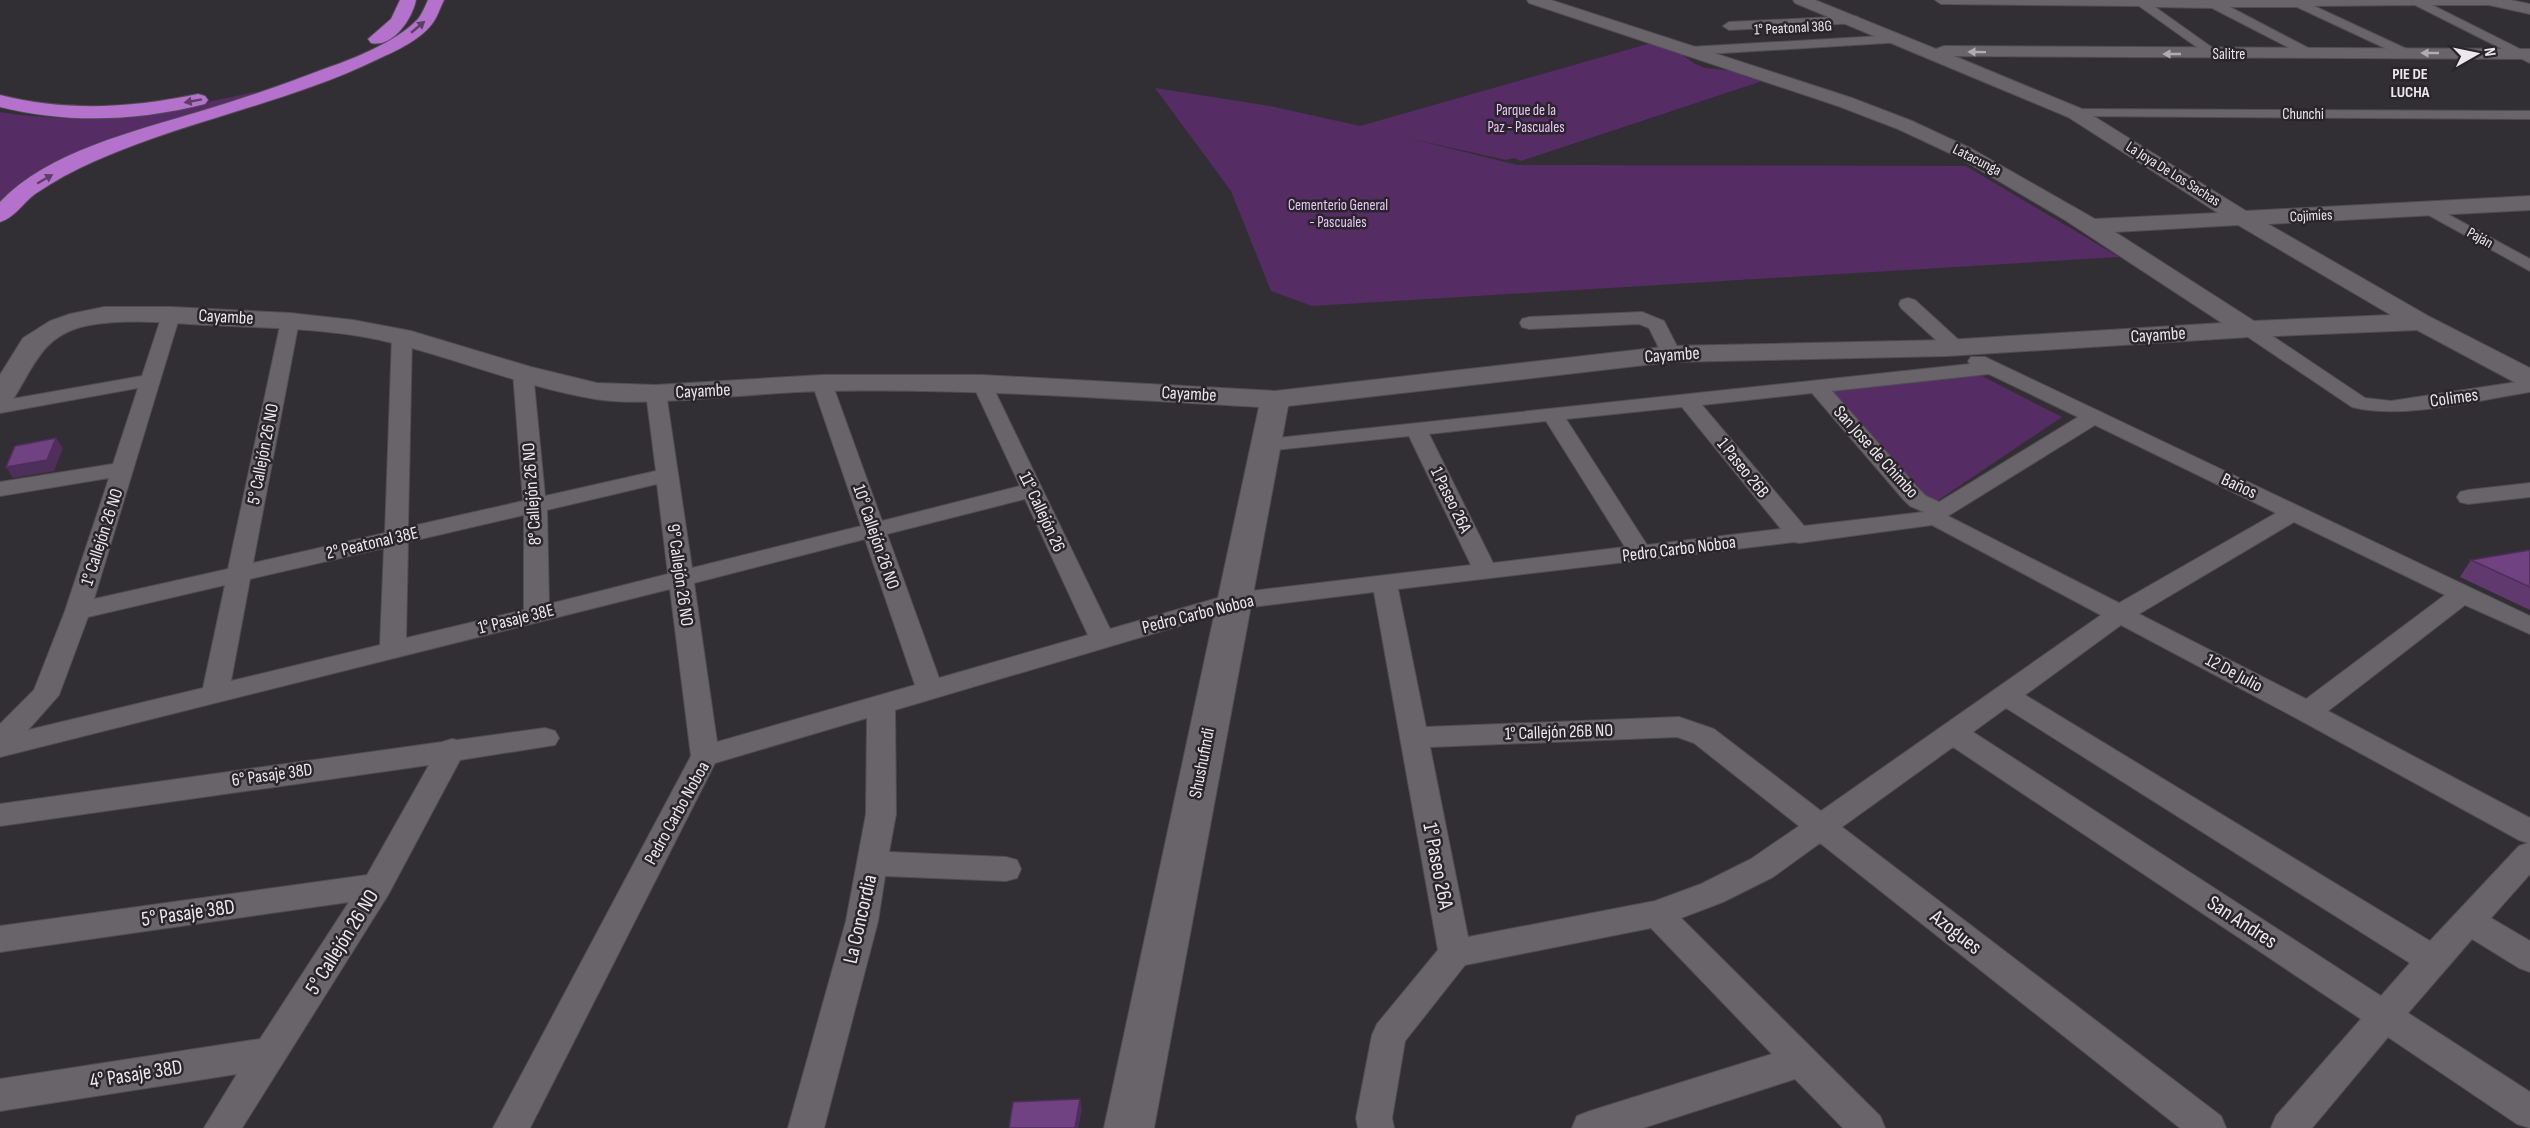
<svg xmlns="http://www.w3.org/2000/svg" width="2530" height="1128" viewBox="0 0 2530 1128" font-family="'Sofia Sans Condensed',sans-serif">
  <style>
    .green { fill: #552c64 }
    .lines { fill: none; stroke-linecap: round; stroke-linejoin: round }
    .street-casing { stroke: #504d52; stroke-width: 2 }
    .secondary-casing { stroke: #504d52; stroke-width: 2 }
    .highway-casing { stroke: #504d52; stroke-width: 2 }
    .street { fill: #68646a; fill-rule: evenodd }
    .secondary { fill: #68646a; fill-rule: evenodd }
    .highway { fill: #b472cd; fill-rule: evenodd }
    .wall { fill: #60396f }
    .shaded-wall { fill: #4e2e5a }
    .building { fill: #704281; stroke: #4e2e5a; stroke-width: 1.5 }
    .oneway { fill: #5a4063 }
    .oneway2 { fill: #b0adb1 }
    .labels { text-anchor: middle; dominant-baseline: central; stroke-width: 5; stroke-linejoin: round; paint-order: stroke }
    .far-street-label { font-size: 15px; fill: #eae8eb; stroke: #29252a }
    .far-park-label { font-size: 15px; fill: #eac3fa; stroke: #29252a }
    .far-neighbourhood-label { font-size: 16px; font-weight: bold; fill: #eae8eb; stroke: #29252a }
    .street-label { font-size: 18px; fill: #eae8eb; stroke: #29252a }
    .near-street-label { font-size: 21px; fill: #eae8eb; stroke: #29252a }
  </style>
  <rect width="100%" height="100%" fill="#322f34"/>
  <g class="green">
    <polygon points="1651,43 1680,53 1695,64 1705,68 1735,71 1762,81 1521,161 1514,158 1506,160 1408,138 1517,165 1966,166 2119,257 1312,306 1271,291 1231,191 1155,88 1270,106 1360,126"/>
    <path d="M 258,91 L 245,98 L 160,124 L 55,167 L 0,201 L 0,112 C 82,127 178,109 258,91 Z"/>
    <polygon points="1978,374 2062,417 1937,501 1927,496 1827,388"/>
  </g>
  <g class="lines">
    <defs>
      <g id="street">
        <polygon points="1935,0 2494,0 2493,4 2489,5 2432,5 2530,54 2530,63 2415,5 2314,6 2409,50 2411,53 2404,57 2297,7 2230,7 2312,50 2314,53 2307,57 2212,8 2155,7 2217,51 2219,54 2212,58 2139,6 1941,4"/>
        <polygon points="1854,16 1858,17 1860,20 1858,23 1729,30 1723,26 1729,22"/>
        <polygon points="1898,35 1903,36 1904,39 1903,42 1690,55 1684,51 1690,47"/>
        <polygon points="2075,109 2530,111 2530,119 2070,116 2068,113 2070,110"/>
        <polygon points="2429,204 2530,259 2530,271 2423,212 2421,209 2423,206"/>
        <polygon points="1908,298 1915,300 1962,343 1965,347 1962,351 1948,351 1901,308 1899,304 1901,300"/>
        <path d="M 171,309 L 178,311 L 180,315 L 94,599 L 228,569 L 281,321 L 283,317 L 297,317 L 299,321 L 253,563 L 385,533 L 392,337 L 395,333 L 409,333 L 412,337 L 408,527 L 523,501 L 513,373 L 516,369 L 530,369 L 533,373 L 545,496 L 656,471 L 646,393 L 649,389 L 663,389 L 666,393 L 692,568 L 861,526 L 812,383 L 815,379 L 829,379 L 832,383 L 882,521 L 1020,486 L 972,383 L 975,379 L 989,379 L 1110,629 L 1235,593 L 1471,565 L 1409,436 L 1266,451 L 1258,450 L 1255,445 L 1258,440 L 1970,364 L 1968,361 L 1971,357 L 1985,357 L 2530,616 L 2530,634 L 2465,605 L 2328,711 L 2530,818 L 2530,874 L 2491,918 L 2530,941 L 2530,972 L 2519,968 L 2472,939 L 2408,1013 L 2530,1092 L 2530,1128 L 2517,1124 L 2388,1037 L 2312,1128 L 2271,1128 L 2276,1116 L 2361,1019 L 1953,747 L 1842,827 L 2221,1116 L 2226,1128 L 2180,1128 L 1820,843 L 1773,877 L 1723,902 L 1681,918 L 1880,1116 L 1885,1128 L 1843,1128 L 1795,1079 L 1643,1128 L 1572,1128 L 1577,1116 L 1590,1111 L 1772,1054 L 1651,928 L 1465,965 L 1405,1041 L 1392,1118 L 1394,1128 L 1358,1128 L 1356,1118 L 1372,1035 L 1377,1024 L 1438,950 L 1374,592 L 1236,609 L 895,710 L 896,814 L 889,852 L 1006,857 L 1017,860 L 1021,869 L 1017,878 L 1006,881 L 885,876 L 878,921 L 824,1128 L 788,1128 L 846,921 L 866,814 L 867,718 L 715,763 L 530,1128 L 493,1128 L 691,756 L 670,589 L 0,757 L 0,724 L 34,690 L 65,611 L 109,478 L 0,496 L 0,482 L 113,464 L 138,388 L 0,413 L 0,401 L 142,376 L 162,315 L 164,311 ZM 1989,374 L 2078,417 L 1939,502 L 1926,496 L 1919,489 L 1832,391 ZM 1812,393 L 1903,499 L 1910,506 L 1924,512 L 1804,526 L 1702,405 ZM 1682,407 L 1781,529 L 1647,545 L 1566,419 ZM 1546,421 L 1625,547 L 1493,563 L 1429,434 ZM 2095,425 L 2276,513 L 2119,603 L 1948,516 ZM 657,484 L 668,574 L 549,604 L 547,510 ZM 1025,499 L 1088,635 L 939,678 L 887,534 ZM 524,515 L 524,610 L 406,638 L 408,542 ZM 2294,522 L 2445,595 L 2306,699 L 2139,614 ZM 1932,525 L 2101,615 L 1821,811 L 1714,729 L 1679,717 L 1426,727 L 1398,589 L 1794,542 L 1799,543 ZM 865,539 L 915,685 L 717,742 L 694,583 ZM 384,548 L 380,645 L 231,681 L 250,579 ZM 225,585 L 203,688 L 28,730 L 59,695 L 88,617 ZM 2121,625 L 2298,719 L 2519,840 L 2528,843 L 2519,846 L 2430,941 L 2025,695 ZM 2006,708 L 2410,963 L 2381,996 L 1973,732 ZM 1677,737 L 1694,743 L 1799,826 L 1751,859 L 1701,884 L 1655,901 L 1468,937 L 1430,747 Z"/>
        <polygon points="1642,312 1664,321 1681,354 1678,358 1664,358 1649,328 1639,324 1529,329 1522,327 1520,323 1522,319 1529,317"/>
        <path d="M 2249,323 L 2256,325 L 2365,398 L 2391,401 L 2530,380 L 2530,392 C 2478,400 2402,420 2352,407 L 2242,333 L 2240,329 L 2242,325 Z"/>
        <polygon points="2530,483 2530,497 2468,504 2460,502 2457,497 2460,492 2468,490"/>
        <polygon points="545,728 555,731 559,738 555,745 460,760 388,895 242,1128 204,1128 237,1074 0,1111 0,1079 260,1039 349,902 0,952 0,926 367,875 429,765 0,826 0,804 442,742 452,739 457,740"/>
      </g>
      <g id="secondary">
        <path d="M 1527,0 L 1551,0 L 1852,98 L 1912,121 L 1972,149 L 2095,219 L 2218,213 L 2068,117 L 1795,3 L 1793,0 L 1815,0 L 1936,49 L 1944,46 L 2530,49 L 2530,59 L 1954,56 L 2082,109 L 2246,211 L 2530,196 L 2530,210 L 2268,224 L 2430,317 L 2530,368 L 2530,387 L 2520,385 L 2417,330 L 2249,337 L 1947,356 L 1671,362 L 1288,406 L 1154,1128 L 1104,1128 L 1259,407 C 1114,399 969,388 823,391 C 778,392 732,397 687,400 C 657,401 625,404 595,399 C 529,388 465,362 401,345 C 338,328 271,328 207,325 C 169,323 127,318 90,325 C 40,334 34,369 10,404 L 0,406 L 0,375 L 23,338 L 50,321 L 70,314 L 104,307 L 171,307 L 290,313 L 353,320 L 411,331 L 531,367 L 597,383 L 656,385 L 822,375 L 982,375 L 1275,391 L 1671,346 L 1947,340 L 2222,323 L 2065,220 L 1958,157 L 1898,129 L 1838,106 L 1529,3 ZM 2238,225 L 2391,315 L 2254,321 L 2115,232 Z"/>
        <polygon points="2478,0 2510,0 2530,4 2530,14 2480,3"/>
      </g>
      <g id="highway">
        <path d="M 400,0 L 416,0 C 412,19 393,48 371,43 L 368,39 L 391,19 Z"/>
        <path d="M 428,0 L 444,0 C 440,8 437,18 432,24 C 420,40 396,51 378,59 C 288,103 187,120 95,161 C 74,170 54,181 35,194 C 23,203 14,218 0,222 L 0,202 C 47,152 135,131 198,112 C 241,99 283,85 324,69 C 353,59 396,42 417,20 C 422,15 425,6 428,0 Z"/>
        <path d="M 198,94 L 205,96 L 208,100 L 205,104 C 137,121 68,124 0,107 L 0,95 C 67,112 131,108 198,94 Z"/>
      </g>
    </defs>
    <use href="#street" class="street-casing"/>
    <use href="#secondary" class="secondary-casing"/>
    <use href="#highway" class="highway-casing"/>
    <use href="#street" class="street"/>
    <use href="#secondary" class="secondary"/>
    <use href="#highway" class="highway"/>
  </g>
  <polygon class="wall" points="2530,550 2530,610 2460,577 2471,560"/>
  <g class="shaded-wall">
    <polygon points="56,438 63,448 54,471 13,478 6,467"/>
    <polygon points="1080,1099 1082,1110 1078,1128 1075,1128"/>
  </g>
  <g class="building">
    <polygon points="56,438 47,460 6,467 15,446"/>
    <polygon points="2530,550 2530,587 2471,560"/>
    <polygon points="1080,1099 1075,1128 1009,1128 1013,1102"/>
  </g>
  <defs><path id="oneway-solid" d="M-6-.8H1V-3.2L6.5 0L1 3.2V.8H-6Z" transform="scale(1.5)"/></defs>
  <g class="oneway">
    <use href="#oneway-solid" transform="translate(418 27) rotate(-40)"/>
    <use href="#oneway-solid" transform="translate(193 101) rotate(170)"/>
    <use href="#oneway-solid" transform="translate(45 179) rotate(-30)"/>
  </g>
  <g class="oneway2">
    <use href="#oneway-solid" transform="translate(1977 52) rotate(-179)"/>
    <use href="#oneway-solid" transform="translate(2430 53) rotate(-180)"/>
    <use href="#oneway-solid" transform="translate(2172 54) rotate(-180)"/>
  </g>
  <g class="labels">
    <g class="far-street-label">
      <text transform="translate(1793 28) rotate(-3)">1° Peatonal 38G</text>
      <text x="2229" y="54">Salitre</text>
      <text x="2303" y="114">Chunchi</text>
      <text transform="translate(1977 160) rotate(27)">Latacunga</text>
      <text transform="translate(2173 174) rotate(32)">La Joya De Los Sachas</text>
      <text transform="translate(2311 216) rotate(-3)">Cojimíes</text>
      <text transform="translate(2480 238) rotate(29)">Paján</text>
    </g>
    <g class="far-park-label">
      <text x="1526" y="110">Parque de la<tspan x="1526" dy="17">Paz - Pascuales</tspan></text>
      <text x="1338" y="205">Cementerio General<tspan x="1338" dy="17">- Pascuales</tspan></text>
    </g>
    <g class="far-neighbourhood-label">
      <text x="2410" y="74">PIE DE<tspan x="2410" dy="18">LUCHA</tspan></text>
    </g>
    <g class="street-label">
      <text transform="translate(226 317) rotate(3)">Cayambe</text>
      <text transform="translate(2158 335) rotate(-4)">Cayambe</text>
      <text transform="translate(1672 355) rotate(-4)">Cayambe</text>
      <text transform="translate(703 391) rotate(-3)">Cayambe</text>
      <text transform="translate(1189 394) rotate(3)">Cayambe</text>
      <text transform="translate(2454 398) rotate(-8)">Colimes</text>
      <text transform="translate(1876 452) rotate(48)">San Jose de Chimbo</text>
      <text transform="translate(263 454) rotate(-79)">5° Callejón 26 NO</text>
      <text transform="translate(1743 468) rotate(51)">1 Paseo 26B</text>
      <text transform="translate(2239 486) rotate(25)">Baños</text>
      <text transform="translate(532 494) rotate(-94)">8° Callejón 26 NO</text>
      <text transform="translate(1451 500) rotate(64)">1 Paseo 26A</text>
      <text transform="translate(1042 512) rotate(65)">11° Callejón 26</text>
      <text transform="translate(102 537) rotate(-72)">1° Callejón 26 NO</text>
      <text transform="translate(876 537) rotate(71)">10° Callejón 26 NO</text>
      <text transform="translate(372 543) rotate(-13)">2° Peatonal 38E</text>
      <text transform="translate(1679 549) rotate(-7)">Pedro Carbo Noboa</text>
      <text transform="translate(680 575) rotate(82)">9° Callejón 26 NO</text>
      <text transform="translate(1198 614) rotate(-14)">Pedro Carbo Noboa</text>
      <text transform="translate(516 619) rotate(-14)">1° Pasaje 38E</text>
      <text transform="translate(2234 673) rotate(28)">12 De Julio</text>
      <text transform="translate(1559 732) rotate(-2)">1° Callejón 26B NO</text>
      <text transform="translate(1202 763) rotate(-79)">Shushufindi</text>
      <text transform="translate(272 775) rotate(-8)">6° Pasaje 38D</text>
      <text transform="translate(677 813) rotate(-61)">Pedro Carbo Noboa</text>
    </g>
    <g class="near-street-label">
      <text transform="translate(1438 866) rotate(79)">1° Paseo 26A</text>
      <text transform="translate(188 913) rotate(-8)">5° Pasaje 38D</text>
      <text transform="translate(860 919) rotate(-77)">La Concordia</text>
      <text transform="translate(2242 922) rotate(33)">San Andres</text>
      <text transform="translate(1956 932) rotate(38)">Azogues</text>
      <text transform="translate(342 942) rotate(-58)">5° Callejón 26 NO</text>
      <text transform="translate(136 1074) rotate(-9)">4° Pasaje 38D</text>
    </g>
  </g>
  <g transform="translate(2476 54) rotate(81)" stroke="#29252a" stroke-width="4.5" paint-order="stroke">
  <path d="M0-4.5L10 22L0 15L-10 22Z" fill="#eae8eb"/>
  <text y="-9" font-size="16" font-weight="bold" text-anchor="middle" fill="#eae8eb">N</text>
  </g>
</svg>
